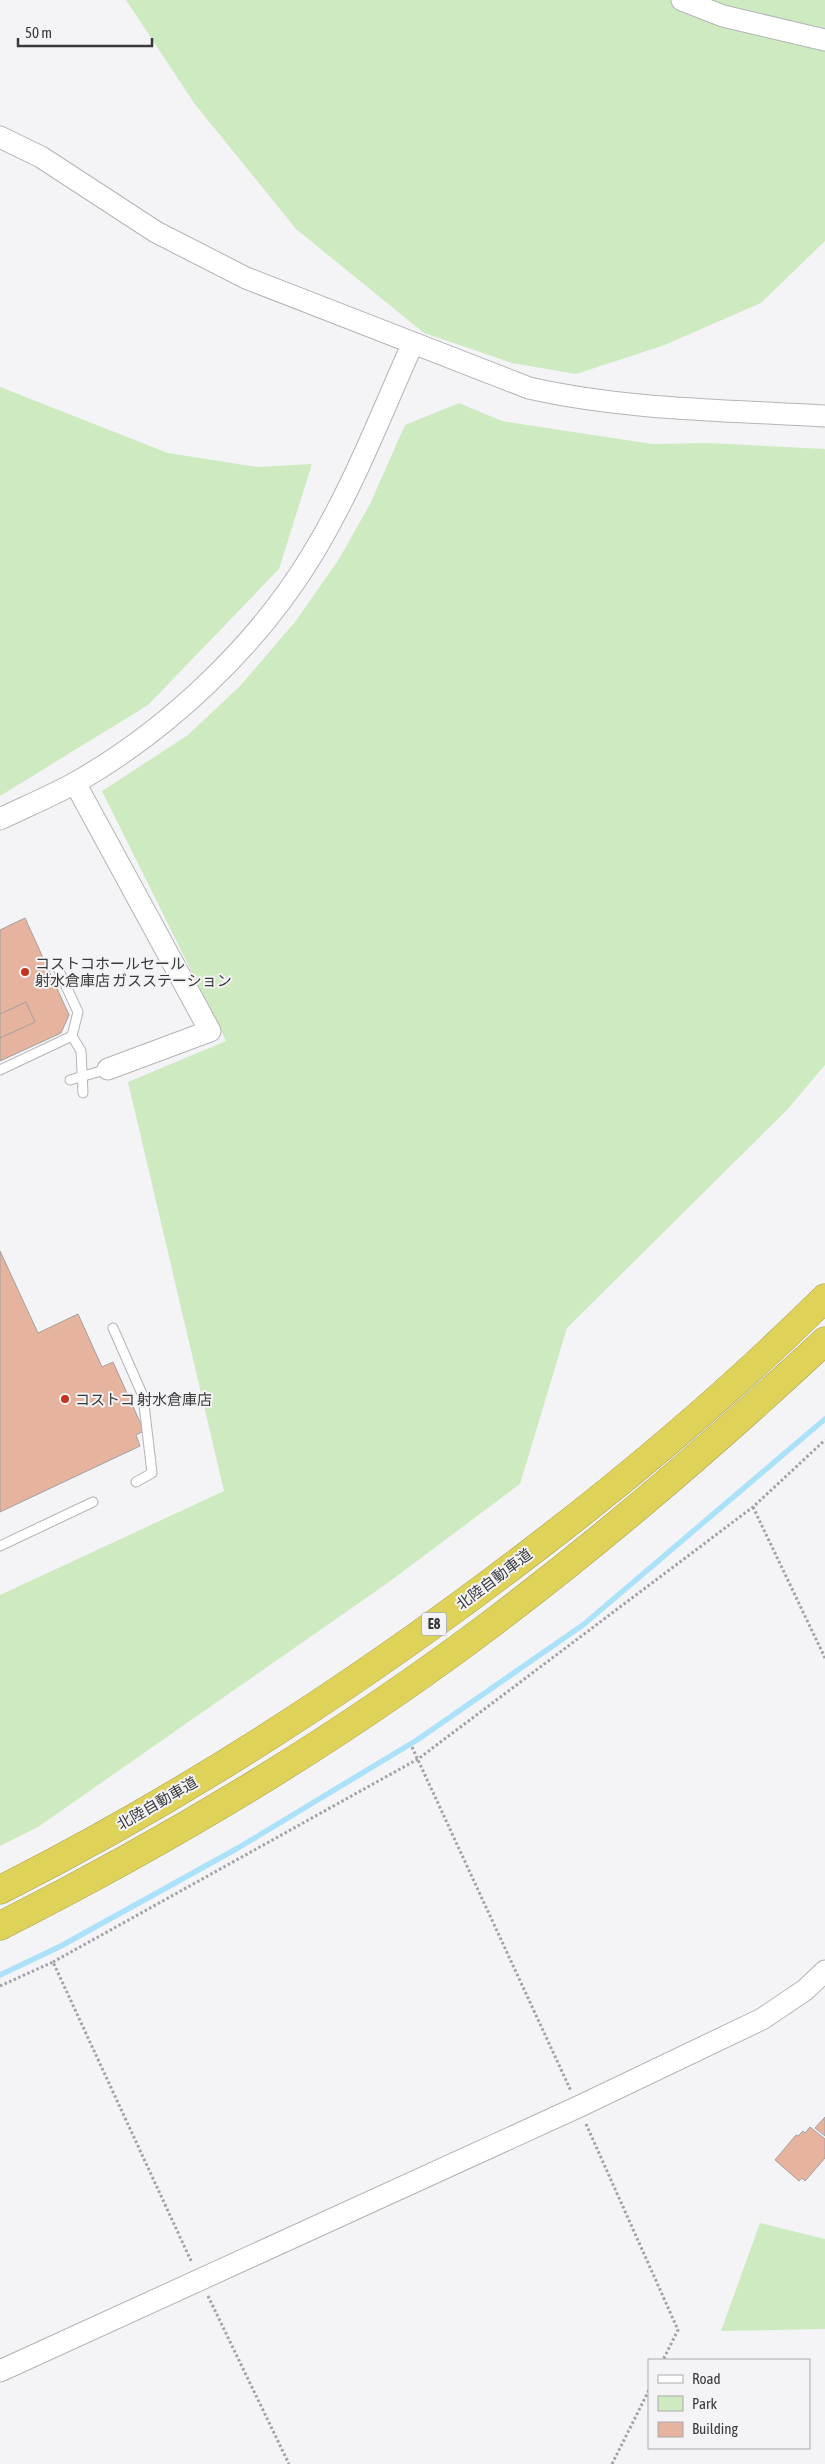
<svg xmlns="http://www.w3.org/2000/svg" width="825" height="2464" viewBox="0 0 825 2464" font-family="'Asap Condensed','Noto Sans JP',sans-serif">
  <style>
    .green { fill: #ceeac0 }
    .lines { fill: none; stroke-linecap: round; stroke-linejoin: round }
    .stream { stroke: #abe2fa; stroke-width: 5.5 }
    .building { fill: #e5b39e; stroke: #a3a09f }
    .service-casing { stroke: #b4b4b6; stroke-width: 11 }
    .tertiary-casing { stroke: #b4b4b6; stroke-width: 23 }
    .motorway-casing { stroke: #a59c4e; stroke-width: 29 }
    .path { stroke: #a2a2a4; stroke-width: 3; stroke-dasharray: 2.5 2.5; stroke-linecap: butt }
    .service { stroke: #fff; stroke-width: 9 }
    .tertiary { stroke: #fff; stroke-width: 21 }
    .motorway { stroke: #dfd259; stroke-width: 28 }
    .poi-dot { fill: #c1351e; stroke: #f4f4f7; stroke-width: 2 }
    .labels { text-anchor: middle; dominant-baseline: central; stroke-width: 4; stroke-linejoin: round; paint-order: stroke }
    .shield { fill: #f4f4f7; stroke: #717173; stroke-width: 1 }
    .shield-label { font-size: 14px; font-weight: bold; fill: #39393a }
    .poi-label { font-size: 15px; fill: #39393a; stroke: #f4f4f7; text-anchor: start }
    .street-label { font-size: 15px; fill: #39393a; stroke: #f4f4f7 }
  </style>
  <rect width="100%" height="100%" fill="#f4f4f7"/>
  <g class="green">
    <polygon points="126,0 825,0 825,241 761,303 662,346 576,374 512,363 424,333 296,229 194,103"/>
    <polygon points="0,387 168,453 258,467 312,464 279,569 148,705 0,796"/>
    <polygon points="459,403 502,421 652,444 708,443 825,449 825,1065 787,1110 567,1328 520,1484 389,1582 38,1827 0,1846 0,1595 224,1491 128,1082 226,1041 102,791 188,735 240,686 295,622 339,559 370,504 405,425"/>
    <polygon points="760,2223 825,2239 825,2329 721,2331"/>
  </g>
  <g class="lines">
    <polyline class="stream" points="0,1975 61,1946 238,1848 417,1740 583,1625 825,1419"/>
  </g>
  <g class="building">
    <polygon points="25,918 69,1015 61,1033 0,1061 0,930"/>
    <polygon points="26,1002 35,1022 0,1038 0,1014"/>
    <polygon points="0,1251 38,1333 78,1314 102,1367 113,1362 144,1431 136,1435 140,1446 0,1512"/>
    <polygon points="825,2117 825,2136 815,2128"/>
    <polygon points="810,2127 825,2139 825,2158 805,2181 802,2178 799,2181 775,2160 796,2135 798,2136 803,2131 805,2133"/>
  </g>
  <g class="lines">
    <defs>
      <g id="service">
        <polyline points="59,971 78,1012 72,1036"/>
        <polyline points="0,1070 72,1036 81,1051 83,1093"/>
        <polyline points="70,1080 108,1069"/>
        <polyline points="113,1328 143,1396 152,1473 136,1482"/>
        <polyline points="0,1546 93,1502"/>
      </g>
      <g id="tertiary">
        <polyline points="682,0 723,16 825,40"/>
        <path d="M 0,137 L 41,157 L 156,232 L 246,278 L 529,388 C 626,410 726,410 825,416"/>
        <polyline points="75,783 210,1031 108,1069"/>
        <path d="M 0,819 C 25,807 51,796 75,783 C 168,730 257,646 312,555 C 353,488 381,414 413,343"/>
        <polyline points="0,2371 578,2107 762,2019 805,1990 825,1971"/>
      </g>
      <g id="motorway">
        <path d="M 0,1890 C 186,1796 361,1682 527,1555 C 631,1476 732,1390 825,1298"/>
        <path d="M 0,1926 C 172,1839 345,1735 499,1618 C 612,1532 721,1438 825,1341"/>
      </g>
    </defs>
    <use href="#service" class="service-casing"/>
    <use href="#tertiary" class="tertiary-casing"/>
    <use href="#motorway" class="motorway-casing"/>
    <g class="path">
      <polyline points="753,1507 825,1658"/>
      <polyline points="412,1747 571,2091"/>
      <polyline points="53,1962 418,1759 753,1507 825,1440"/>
      <polyline points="0,1986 53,1962 192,2263"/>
      <polyline points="586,2124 678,2330 663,2360"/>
      <polyline points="208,2296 289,2464"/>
      <polyline points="612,2464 649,2390"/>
    </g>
    <use href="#service" class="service"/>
    <use href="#tertiary" class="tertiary"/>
    <use href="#motorway" class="motorway"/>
  </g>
  <g class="poi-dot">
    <circle cx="25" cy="972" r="5"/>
    <circle cx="65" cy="1399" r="5"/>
  </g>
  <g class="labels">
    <rect class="shield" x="421.5" y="1612.5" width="25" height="23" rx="4"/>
    <g class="shield-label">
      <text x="434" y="1624">E8</text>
    </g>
    <g class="poi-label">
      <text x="35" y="963">コストコホールセール<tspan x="35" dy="17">射水倉庫店 ガスステーション</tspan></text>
      <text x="75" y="1399">コストコ 射水倉庫店</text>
    </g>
    <g class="street-label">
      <text transform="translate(494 1579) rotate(-37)">北陸自動車道</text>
      <text transform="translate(157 1803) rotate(-30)">北陸自動車道</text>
    </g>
  </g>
  <rect x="648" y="2359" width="162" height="90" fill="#f4f4f7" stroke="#a9a9ab"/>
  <rect x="658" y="2375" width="25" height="8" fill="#ffffff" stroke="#a9a9ab"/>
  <text x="692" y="2384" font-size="15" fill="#39393a">Road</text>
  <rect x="658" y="2396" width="25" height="15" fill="#ceeac0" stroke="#a9a9ab"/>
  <text x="692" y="2409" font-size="15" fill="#39393a">Park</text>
  <rect x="658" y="2422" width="25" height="15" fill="#e5b39e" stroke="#a9a9ab"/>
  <text x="692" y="2434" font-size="15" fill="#39393a">Building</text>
  <path d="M18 38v8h134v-8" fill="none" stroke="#39393a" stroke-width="2.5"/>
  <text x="25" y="38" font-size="15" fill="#39393a" stroke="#f4f4f7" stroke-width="4" paint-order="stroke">50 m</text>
</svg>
